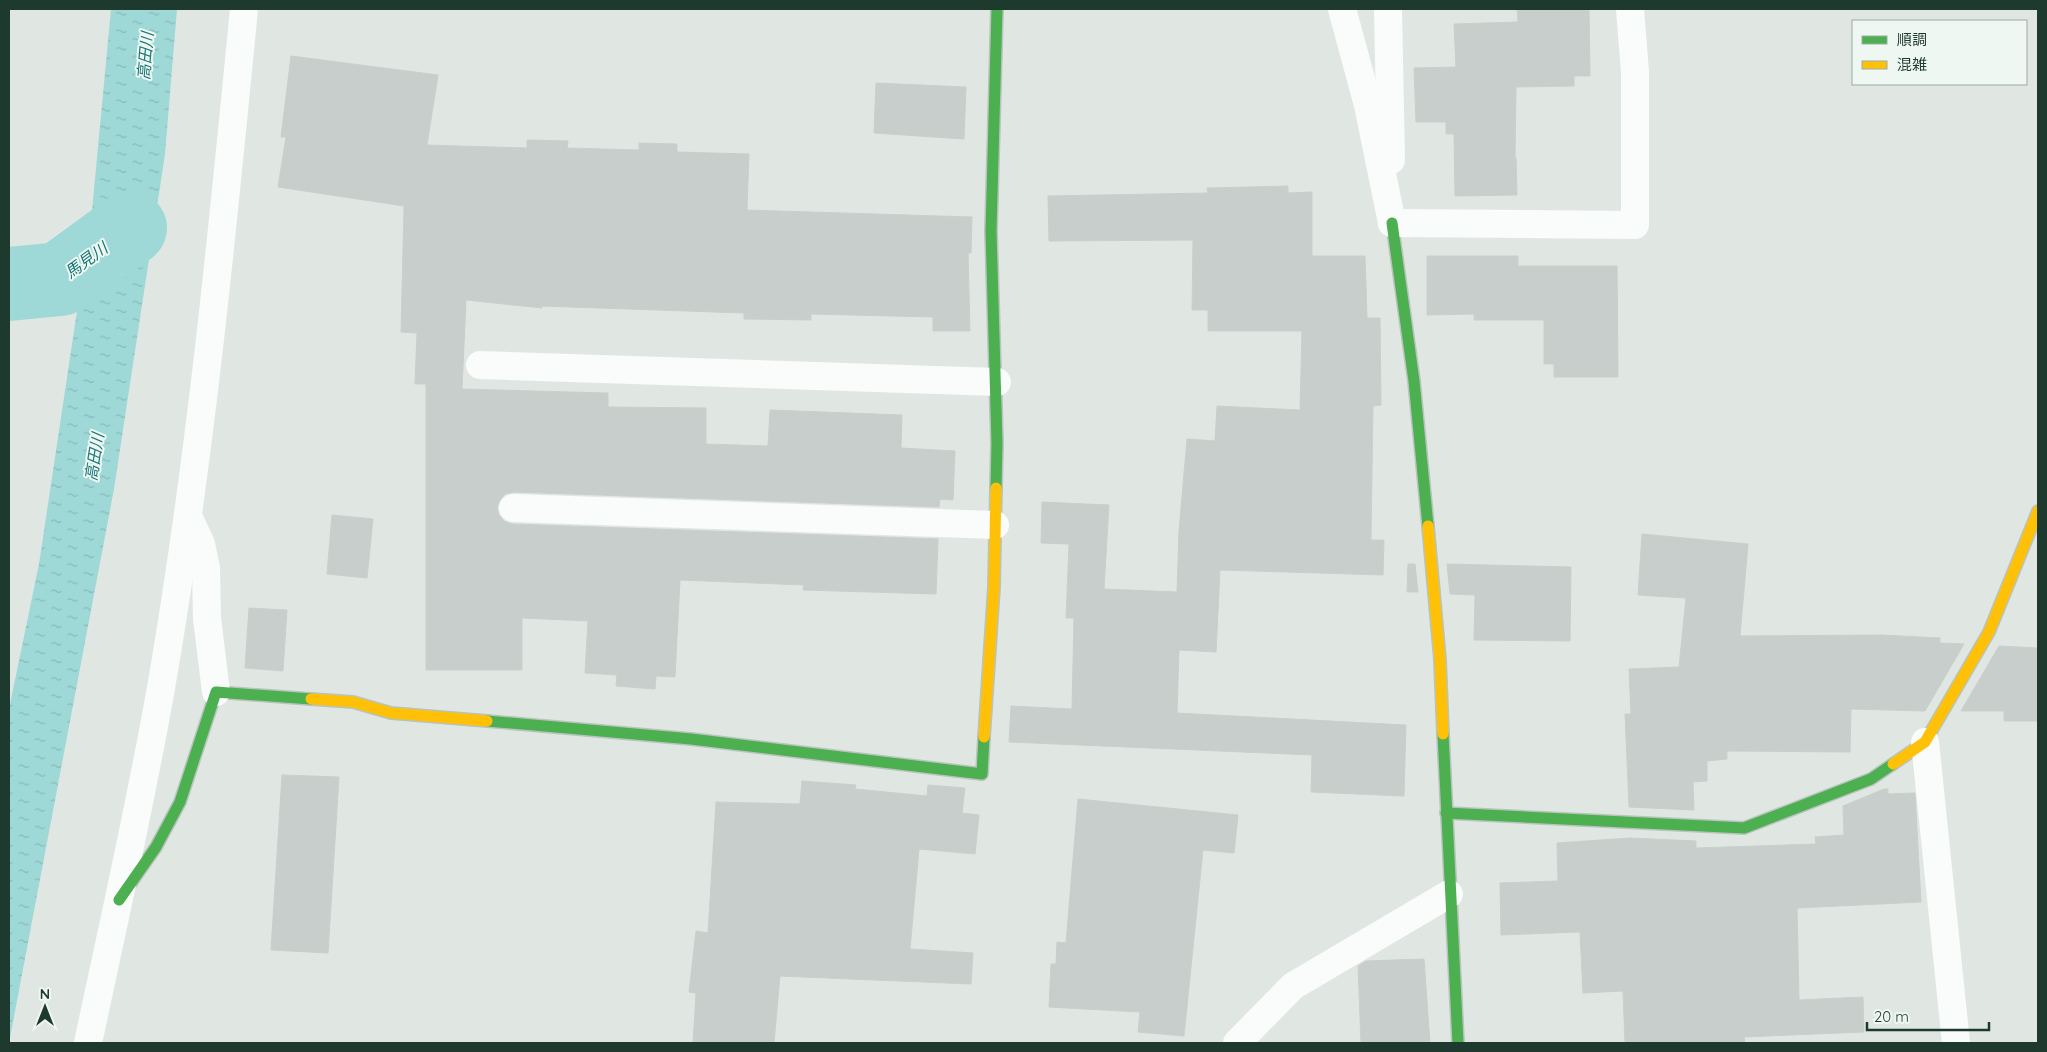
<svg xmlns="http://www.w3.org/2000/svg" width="2047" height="1052" viewBox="0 0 2047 1052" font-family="Quicksand,'Noto Sans JP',sans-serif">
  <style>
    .water { fill: url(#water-ripples) }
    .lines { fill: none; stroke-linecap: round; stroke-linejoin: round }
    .river { stroke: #9ed8d7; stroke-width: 74 }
    .building { fill: #c8cecb; stroke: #c9d0cc }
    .fast-casing { stroke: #b9c4be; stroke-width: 14 }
    .slow-casing { stroke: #b9c4be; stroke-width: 14 }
    .street { stroke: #fafbfb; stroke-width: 28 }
    .fast { stroke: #4caf50; stroke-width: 11 }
    .slow { stroke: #ffc107; stroke-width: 11 }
    .labels { text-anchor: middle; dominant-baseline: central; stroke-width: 4; stroke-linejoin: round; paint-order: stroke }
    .water-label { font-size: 16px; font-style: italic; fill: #177678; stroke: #eef7f1 }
  </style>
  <defs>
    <pattern id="water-ripples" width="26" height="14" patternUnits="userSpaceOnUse" patternTransform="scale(1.25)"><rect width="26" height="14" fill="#9ed8d7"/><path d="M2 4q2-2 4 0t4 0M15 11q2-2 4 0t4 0" fill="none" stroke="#88bab9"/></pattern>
  </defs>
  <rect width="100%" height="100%" fill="#e0e7e3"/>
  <polygon class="water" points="111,9 177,9 165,154 114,489 9,1043 9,709 39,564 92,211"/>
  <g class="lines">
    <polyline class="river" points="9,284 60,279 130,228"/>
  </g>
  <g class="building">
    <polygon points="1517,9 1589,9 1590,76 1574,76 1574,86 1516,87 1515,158 1516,158 1517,195 1455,196 1454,134 1446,134 1446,122 1416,122 1414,68 1456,67 1454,24 1518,22"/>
    <polygon points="291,56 438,75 427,145 527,148 527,140 568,141 567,148 639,150 639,143 677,144 677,152 749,154 747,210 972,217 971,253 968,253 970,331 933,331 933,317 811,314 811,320 744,319 744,313 542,306 542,308 466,300 462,389 608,393 608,407 706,408 706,444 768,446 770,410 902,415 901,448 955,451 953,500 940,499 939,507 514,492 505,494 500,500 497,507 499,515 504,521 512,524 938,539 936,594 803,590 804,585 680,580 675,677 656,676 655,689 616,686 617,675 585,673 588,621 522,618 522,670 426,670 426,384 415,384 417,333 401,332 404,206 278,187 286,137 281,137"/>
    <polygon points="876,83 966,87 964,139 874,133"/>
    <polygon points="1288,186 1288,193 1312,192 1312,256 1365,256 1367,318 1380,318 1381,405 1373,406 1371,540 1384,540 1383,575 1220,570 1216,652 1179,650 1177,713 1406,725 1404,796 1311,792 1312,755 1009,742 1011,706 1072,709 1074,618 1066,618 1069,544 1041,543 1042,502 1109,505 1104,589 1177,592 1179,531 1187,439 1215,441 1217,406 1300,410 1302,331 1208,331 1208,310 1192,310 1193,240 1049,241 1048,196 1208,193 1207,188"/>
    <polygon points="1427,256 1518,256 1518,266 1617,266 1618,377 1554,377 1554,364 1544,364 1544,320 1474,320 1474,314 1427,315"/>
    <polygon points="332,515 373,519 367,578 327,574"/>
    <polygon points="1642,534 1748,544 1740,636 1881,635 1940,638 1940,643 1964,644 1925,711 1851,709 1850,752 1727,751 1727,759 1707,761 1707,781 1693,782 1694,810 1629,807 1625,714 1631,714 1629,669 1679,667 1686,598 1638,595"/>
    <polygon points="1408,564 1415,564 1418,592 1407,592"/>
    <polygon points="1447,564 1571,567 1570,641 1474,640 1475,595 1450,594"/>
    <polygon points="249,608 287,610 283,671 245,668"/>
    <polygon points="1999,646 2038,648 2038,721 2004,721 2004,711 1961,711"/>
    <polygon points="282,775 339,777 328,953 271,950"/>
    <polygon points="802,781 856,785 855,789 927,796 928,785 965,788 962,813 979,815 975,854 919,849 910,949 973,953 971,984 780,976 774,1043 693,1043 696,993 689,992 696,931 708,933 716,802 800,804"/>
    <polygon points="1884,789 1888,789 1888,794 1915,793 1921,902 1797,908 1799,1000 1863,997 1864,1032 1744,1037 1745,1043 1625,1043 1623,991 1583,993 1580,932 1501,935 1500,883 1558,881 1557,843 1630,838 1696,841 1696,848 1816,844 1815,837 1844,835 1843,806"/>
    <polygon points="1078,799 1238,815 1234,853 1203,850 1184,1036 1138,1032 1140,1012 1049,1007 1051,964 1056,964 1057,942 1066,943"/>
    <polygon points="1424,959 1430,1043 1361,1043 1358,966 1366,961"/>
  </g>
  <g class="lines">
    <defs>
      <g id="fast">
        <polyline points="1392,223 1414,381 1428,526"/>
        <polyline points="996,488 997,443 991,231 997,9"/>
        <polyline points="487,721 691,739 982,774 984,737"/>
        <polyline points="1443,734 1458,1043"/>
        <polyline points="1446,813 1744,828 1871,779 1893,764"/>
        <polyline points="119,900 156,847 180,802 216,692 311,699"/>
      </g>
      <g id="slow">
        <polyline points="1428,526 1440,660 1443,734"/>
        <polyline points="311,699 353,702 391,713 487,721"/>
        <polyline points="984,737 994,587 996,488"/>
        <polyline points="1893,764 1925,742 1989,632 2038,511"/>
      </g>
    </defs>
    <use href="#fast" class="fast-casing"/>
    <use href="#slow" class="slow-casing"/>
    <g class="street">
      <polyline points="1342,9 1368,105 1392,223"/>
      <polyline points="1388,9 1391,160"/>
      <polyline points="1392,223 1635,225 1635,72 1630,9"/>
      <polyline points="480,365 997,382"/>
      <polyline points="513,508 995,525"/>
      <polyline points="188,516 201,544 206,568 207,618 216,692"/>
      <polyline points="1925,742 1956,1043"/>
      <path d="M 88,1043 C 113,925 140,807 161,688 C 200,463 222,235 244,9"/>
      <polyline points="1237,1043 1293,986 1449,894"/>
    </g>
    <use href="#fast" class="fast"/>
    <use href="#slow" class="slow"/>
  </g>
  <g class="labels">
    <g class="water-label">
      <text transform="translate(145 56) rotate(-85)">高田川</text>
      <text transform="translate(86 260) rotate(-36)">馬見川</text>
      <text transform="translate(94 457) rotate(-81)">高田川</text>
    </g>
  </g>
  <rect width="2047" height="1052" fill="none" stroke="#1e3a2e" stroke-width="20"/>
  <rect x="1852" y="20" width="175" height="65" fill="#eef7f1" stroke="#9baba3"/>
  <rect x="1862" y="36" width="25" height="8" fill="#4caf50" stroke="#9baba3"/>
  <text x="1897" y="45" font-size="15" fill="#1e3a2e">順調</text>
  <rect x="1862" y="61" width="25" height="8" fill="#ffc107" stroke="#9baba3"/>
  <text x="1897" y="70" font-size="15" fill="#1e3a2e">混雑</text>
  <g transform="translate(45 1007)" stroke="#eef7f1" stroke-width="4" paint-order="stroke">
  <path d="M0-4L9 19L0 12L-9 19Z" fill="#1e3a2e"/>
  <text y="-8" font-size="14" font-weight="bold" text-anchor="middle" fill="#1e3a2e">N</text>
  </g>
  <path d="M1867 1022v8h122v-8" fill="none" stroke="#1e3a2e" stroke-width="2.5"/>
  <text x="1874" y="1022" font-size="15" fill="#1e3a2e" stroke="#eef7f1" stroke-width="4" paint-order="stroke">20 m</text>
</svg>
